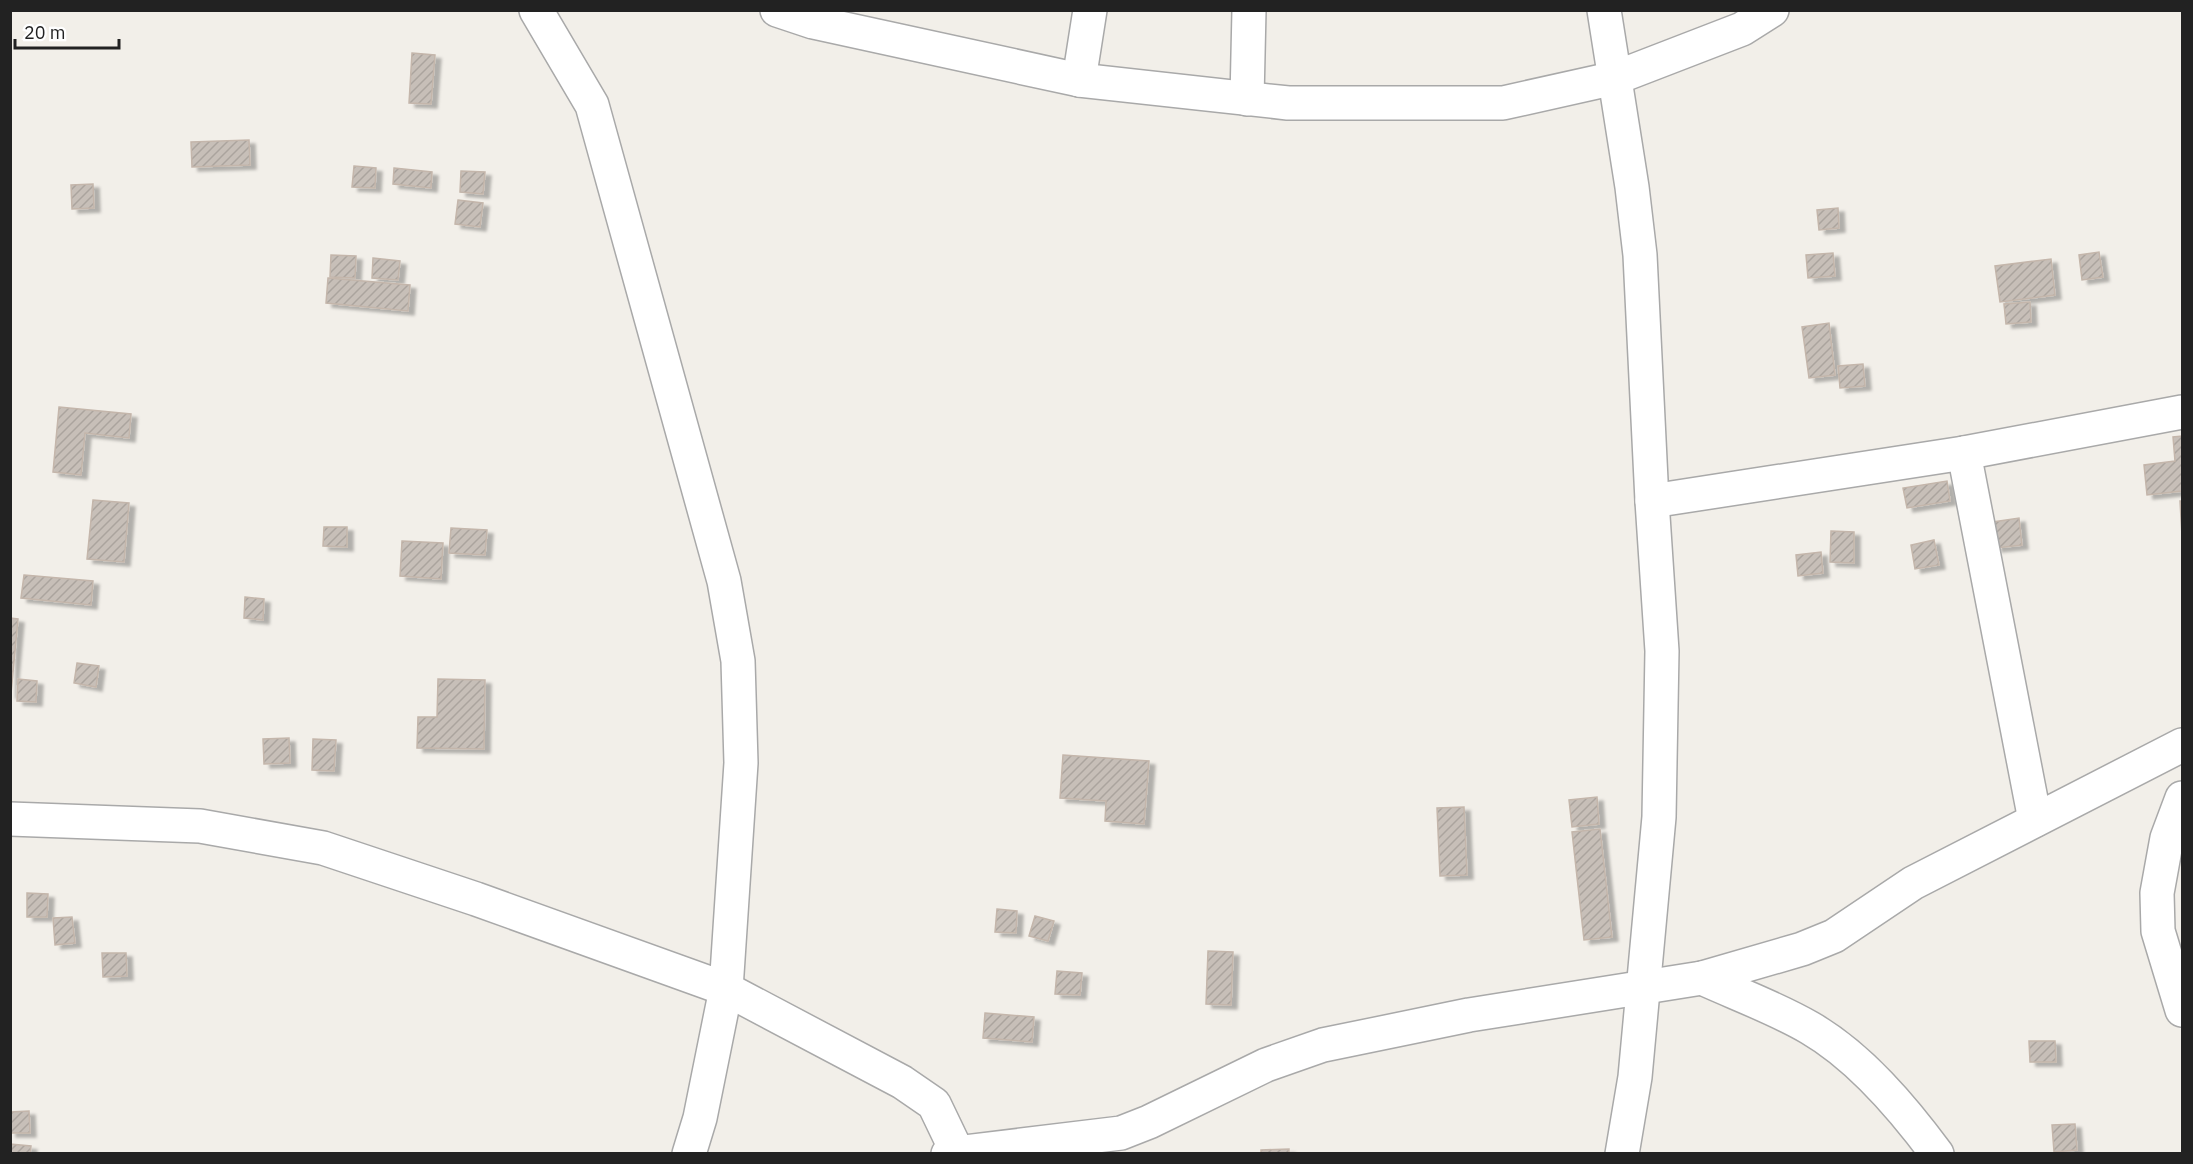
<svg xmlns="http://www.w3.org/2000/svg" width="2193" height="1164" viewBox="0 0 2193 1164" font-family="'IBM Plex Sans',sans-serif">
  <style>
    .building { fill: url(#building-hatch); stroke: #c4b6ab; stroke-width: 1.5; filter: url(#shadow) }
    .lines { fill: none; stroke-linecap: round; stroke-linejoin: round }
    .minor-casing { stroke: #a9a9a9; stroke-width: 36 }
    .minor { stroke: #fff; stroke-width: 33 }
  </style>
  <defs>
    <pattern id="building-hatch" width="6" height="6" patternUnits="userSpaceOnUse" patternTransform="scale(1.5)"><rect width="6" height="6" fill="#c7bfb8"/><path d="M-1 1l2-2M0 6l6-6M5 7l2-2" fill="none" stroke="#aba49e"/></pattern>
    <filter id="shadow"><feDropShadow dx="6" dy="4" stdDeviation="1.5" flood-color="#0004"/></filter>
  </defs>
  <rect width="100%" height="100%" fill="#f2efe9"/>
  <g class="building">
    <polygon points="412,53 435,55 431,104 409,103"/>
    <polygon points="249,140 250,165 192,167 191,142"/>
    <polygon points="354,166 376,168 375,188 352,187"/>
    <polygon points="394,168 432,172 431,188 393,184"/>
    <polygon points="461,171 485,172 483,194 460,192"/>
    <polygon points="93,184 94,208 72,209 71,185"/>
    <polygon points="458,200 483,203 480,227 455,224"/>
    <polygon points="1838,208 1839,228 1819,230 1817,210"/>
    <polygon points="2099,252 2103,277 2082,280 2079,255"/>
    <polygon points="1833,253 1835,276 1808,278 1806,255"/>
    <polygon points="331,255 356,256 355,278 330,277"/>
    <polygon points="373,258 400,261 398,280 372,278"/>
    <polygon points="2051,259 2055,295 2000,302 1995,266"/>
    <polygon points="328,278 410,285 408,311 326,303"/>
    <polygon points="2030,302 2031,322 2006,324 2004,304"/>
    <polygon points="1829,323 1835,375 1809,378 1802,327"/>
    <polygon points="1863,364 1865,386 1840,388 1838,366"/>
    <polygon points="59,407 131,414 129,438 85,433 81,475 53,472"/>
    <polygon points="2182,436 2182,491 2147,495 2144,465 2175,461 2173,437"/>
    <polygon points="1947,481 1950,501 1907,508 1903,488"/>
    <polygon points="93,500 129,503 124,562 87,559"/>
    <polygon points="2180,501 2182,501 2182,536"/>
    <polygon points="2019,518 2022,545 1996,548 1993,522"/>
    <polygon points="324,527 347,527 347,547 323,546"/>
    <polygon points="451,528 487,530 485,555 449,553"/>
    <polygon points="1831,531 1854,532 1854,563 1830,562"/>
    <polygon points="1934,540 1939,565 1915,569 1911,545"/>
    <polygon points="402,541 443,543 441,579 400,576"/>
    <polygon points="1821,552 1823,573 1798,576 1796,555"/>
    <polygon points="24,575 93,581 91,605 21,598"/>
    <polygon points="245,597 264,599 263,620 244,618"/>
    <polygon points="10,618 18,619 11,694 10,694"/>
    <polygon points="77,663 99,666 96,687 74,683"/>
    <polygon points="18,679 37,681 36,702 17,701"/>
    <polygon points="438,679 485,680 484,749 417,748 418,717 437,717"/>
    <polygon points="289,738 290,763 264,764 263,739"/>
    <polygon points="313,739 336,740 334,771 312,770"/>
    <polygon points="1063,755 1149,761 1144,824 1105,821 1106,801 1060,798"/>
    <polygon points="1597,797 1599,824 1572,827 1569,800"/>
    <polygon points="1464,807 1467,875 1440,876 1437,808"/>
    <polygon points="1600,829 1612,937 1584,940 1572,832"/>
    <polygon points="27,893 48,894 47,917 27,917"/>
    <polygon points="997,909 1017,911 1016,933 995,932"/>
    <polygon points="1035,916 1054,921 1048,941 1029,936"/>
    <polygon points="72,917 75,943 55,945 53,918"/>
    <polygon points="1208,951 1233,952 1231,1005 1206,1004"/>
    <polygon points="102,953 126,953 127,976 103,977"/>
    <polygon points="1057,971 1082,973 1080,995 1055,994"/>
    <polygon points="985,1013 1034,1017 1032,1042 983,1038"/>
    <polygon points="2029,1041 2055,1041 2056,1062 2030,1062"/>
    <polygon points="29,1111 30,1133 10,1133 10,1112"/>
    <polygon points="2075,1124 2077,1150 2054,1152 2052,1125"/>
    <polygon points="10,1144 31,1146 30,1154 10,1154"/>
    <polygon points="1289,1149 1289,1154 1261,1154 1261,1150"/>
  </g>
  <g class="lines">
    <defs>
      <g id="minor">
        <polyline points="536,10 592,105 724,581 738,661 741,763 726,989 700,1118 689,1154"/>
        <polyline points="777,10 813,22 1079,80 1288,103 1503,103 1615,78 1742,29 1772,10"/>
        <polyline points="1604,10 1632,187 1640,255 1652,501 1662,651 1659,817 1635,1077 1622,1154"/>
        <polyline points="1079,80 1090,10"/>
        <polyline points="1247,99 1249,10"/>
        <polyline points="1964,453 2035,820"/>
        <polyline points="1652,501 1964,453 2182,412"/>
        <polyline points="2182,798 2167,838 2157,893 2158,931 2182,1010"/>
        <polyline points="10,819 200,826 323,848 476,899 726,989 902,1082 934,1104 958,1154"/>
        <path d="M 1702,978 C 1737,994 1778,1009 1810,1028 C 1860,1057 1903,1108 1937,1154"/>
        <polyline points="948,1154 1121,1133 1149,1122 1266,1065 1323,1045 1469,1015 1702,978 1802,949 1834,936 1913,883 2182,745"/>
      </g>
    </defs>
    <use href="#minor" class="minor-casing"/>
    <use href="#minor" class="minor"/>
  </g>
  <rect width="2193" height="1164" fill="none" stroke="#222222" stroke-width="24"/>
  <path d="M15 39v9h104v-9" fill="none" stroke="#222222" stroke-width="3"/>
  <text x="24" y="39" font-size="18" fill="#222222" stroke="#ffffff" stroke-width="4.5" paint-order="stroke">20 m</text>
</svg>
